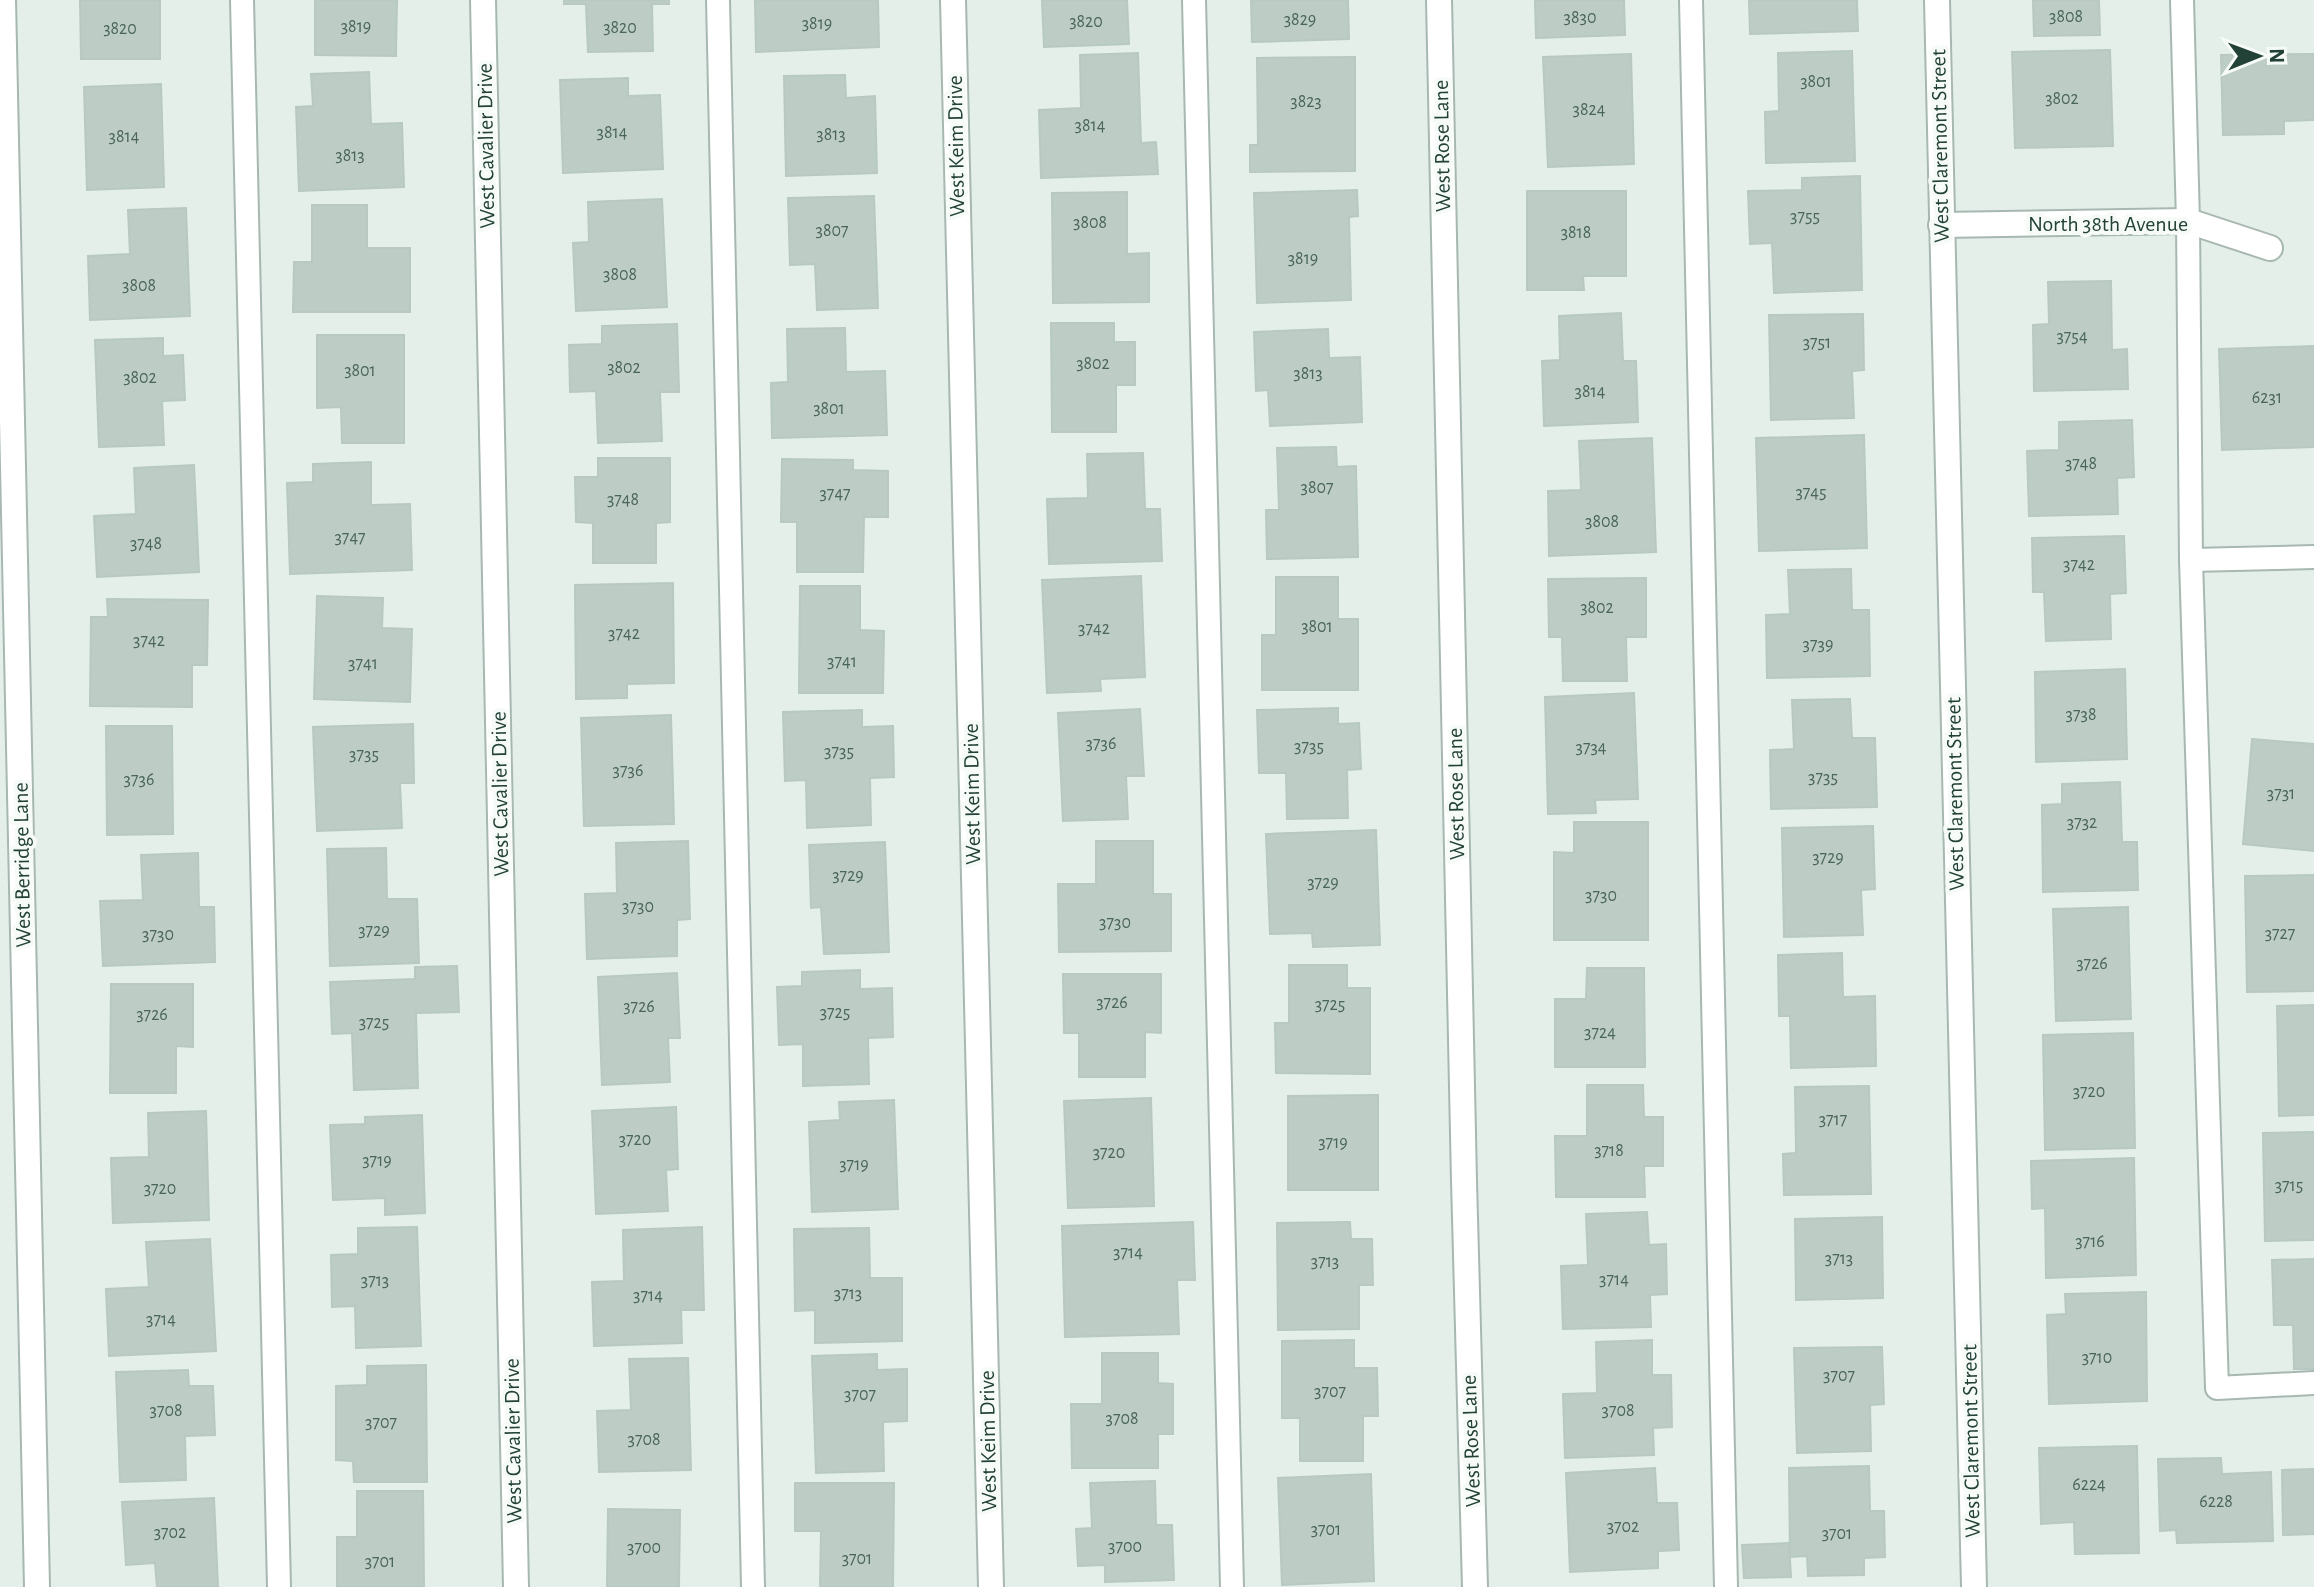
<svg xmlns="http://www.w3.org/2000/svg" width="2314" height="1587" viewBox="0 0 2314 1587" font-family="'Alegreya Sans',sans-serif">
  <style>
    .building { fill: #bdcdc5; stroke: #b7c9c0; stroke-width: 2 }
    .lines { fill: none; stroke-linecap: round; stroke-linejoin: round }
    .lane-casing { stroke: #a7b8b1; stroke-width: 26 }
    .street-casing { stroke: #a7b8b1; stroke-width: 28 }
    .lane { stroke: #fff; stroke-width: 22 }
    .street { stroke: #fff; stroke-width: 24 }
    .labels { text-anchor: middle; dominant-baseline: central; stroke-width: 8; stroke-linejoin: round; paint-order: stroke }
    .number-label { font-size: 18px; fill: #4a655a }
    .street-label { font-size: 22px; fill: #234237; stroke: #f6fbf8 }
  </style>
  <rect width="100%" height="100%" fill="#e5efea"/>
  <g class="building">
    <polygon points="80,0 160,0 160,59 81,59"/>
    <polygon points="315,0 397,0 396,56 315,55"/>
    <polygon points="564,0 669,0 669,4 652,4 653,51 588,52 586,4 564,4"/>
    <polygon points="755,0 878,0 879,47 756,52"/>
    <polygon points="1042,0 1127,0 1129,44 1044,47"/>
    <polygon points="1251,0 1348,0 1349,39 1252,42"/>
    <polygon points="1535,0 1624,0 1625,35 1536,38"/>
    <polygon points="1749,0 1857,0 1858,31 1750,34"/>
    <polygon points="2033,0 2099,0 2100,35 2034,36"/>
    <polygon points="2110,50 2113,146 2015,148 2012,52"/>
    <polygon points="1852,51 1855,161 1766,163 1765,112 1779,111 1778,53"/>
    <polygon points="1138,53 1141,143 1156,142 1158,174 1041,178 1039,110 1081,108 1080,55"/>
    <polygon points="1631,54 1634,164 1548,167 1543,57"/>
    <polygon points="2314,54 2314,120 2284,121 2284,134 2223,135 2221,55"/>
    <polygon points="1355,57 1355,171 1250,172 1250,145 1258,145 1257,58"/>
    <polygon points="369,72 371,124 402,123 404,187 299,191 296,107 313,106 311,74"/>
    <polygon points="845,75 846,98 875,96 877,173 786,176 784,76"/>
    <polygon points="628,78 628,96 660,95 663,169 563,173 560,80"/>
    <polygon points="161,84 164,187 87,190 84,87"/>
    <polygon points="1860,176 1862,290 1774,293 1772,243 1750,244 1748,191 1802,190 1802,178"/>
    <polygon points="1357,190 1358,216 1349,217 1351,300 1257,303 1254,193"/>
    <polygon points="1527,191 1626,191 1626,276 1583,276 1584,290 1527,290"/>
    <polygon points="1127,192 1127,254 1149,253 1149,302 1053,303 1052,193"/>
    <polygon points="874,196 878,308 817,310 815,264 790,265 788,198"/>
    <polygon points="662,199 667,307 576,311 573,243 589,242 588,202"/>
    <polygon points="312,205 367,205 367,248 410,248 410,312 293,312 294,262 312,262"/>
    <polygon points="186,208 190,316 90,320 88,256 130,254 128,210"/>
    <polygon points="2111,281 2112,350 2127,349 2128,389 2034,391 2033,325 2049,324 2048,282"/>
    <polygon points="1621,313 1623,361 1636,361 1638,422 1544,426 1542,361 1560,360 1559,316"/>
    <polygon points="1863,314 1864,370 1852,371 1854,418 1771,420 1769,315"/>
    <polygon points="1051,323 1114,323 1114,342 1135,342 1135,385 1116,385 1116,432 1052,432"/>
    <polygon points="677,324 679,392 660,392 662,441 598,443 596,391 570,392 569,345 602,344 602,326"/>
    <polygon points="845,328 846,372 885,371 887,435 772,438 771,383 788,382 787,329"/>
    <polygon points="1328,329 1329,358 1360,357 1362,422 1270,426 1268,390 1256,391 1254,332"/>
    <polygon points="317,335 404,335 404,443 342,443 341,407 317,408"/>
    <polygon points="163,338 163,356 183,355 185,400 162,401 164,445 99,447 95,340"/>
    <polygon points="2314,346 2314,447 2222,450 2219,349"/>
    <polygon points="2132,420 2134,477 2117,478 2118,514 2029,516 2027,451 2059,450 2059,422"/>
    <polygon points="1864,435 1867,548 1759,551 1756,438"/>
    <polygon points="1652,438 1656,552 1549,556 1548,491 1581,490 1579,441"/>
    <polygon points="1336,447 1337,467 1356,466 1358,557 1267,559 1266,510 1279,510 1277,448"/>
    <polygon points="1143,453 1145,509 1160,509 1162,561 1049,564 1047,499 1088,498 1087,454"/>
    <polygon points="598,458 670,458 670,522 656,523 656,563 593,563 593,523 576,522 575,477 598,477"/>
    <polygon points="782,459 853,460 853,470 888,471 888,517 864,517 863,572 797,572 797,522 781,522"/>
    <polygon points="371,462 371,505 410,504 412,570 290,574 287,483 313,482 313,464"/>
    <polygon points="194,465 199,572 97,577 94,516 136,514 134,468"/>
    <polygon points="2124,536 2126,593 2110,594 2111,639 2046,641 2044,592 2033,592 2032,538"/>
    <polygon points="1851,569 1852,610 1869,610 1870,676 1767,678 1766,615 1790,614 1788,570"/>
    <polygon points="1141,576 1145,677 1100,679 1101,691 1047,693 1042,580"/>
    <polygon points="1276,577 1338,577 1338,619 1358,619 1358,690 1262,690 1262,635 1276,635"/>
    <polygon points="1646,578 1646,637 1626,637 1627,681 1563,681 1562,637 1549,637 1548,579"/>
    <polygon points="673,583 674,683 627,684 627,698 576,699 575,585"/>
    <polygon points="800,586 860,586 860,630 884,631 883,693 799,693"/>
    <polygon points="317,596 383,598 382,628 412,629 410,702 314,699"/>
    <polygon points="107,599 208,600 207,665 192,665 192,707 90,706 91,617 108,617"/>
    <polygon points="2125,669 2127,759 2036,762 2035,672"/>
    <polygon points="1634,693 1638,799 1595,800 1596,813 1548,814 1545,697"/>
    <polygon points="1850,699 1852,738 1875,738 1877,807 1771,809 1770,750 1794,749 1792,700"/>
    <polygon points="1338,708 1338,724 1359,723 1361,769 1347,770 1348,818 1287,819 1286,773 1259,773 1257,710"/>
    <polygon points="1140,709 1144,776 1126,776 1128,819 1063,821 1058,713"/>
    <polygon points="862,710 862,727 893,726 894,777 870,778 871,825 807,828 806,780 785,781 783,712"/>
    <polygon points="671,715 674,824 584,826 581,718"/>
    <polygon points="413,724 414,783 400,783 402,828 317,831 313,727"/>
    <polygon points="106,726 172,726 173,834 107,835"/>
    <polygon points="2252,739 2314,744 2314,851 2243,844"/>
    <polygon points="2120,782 2122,842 2137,842 2138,890 2043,892 2042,805 2062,804 2062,784"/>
    <polygon points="1574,822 1648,822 1648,940 1554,940 1554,852 1574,853"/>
    <polygon points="1873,826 1875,889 1861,890 1863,935 1784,937 1782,828"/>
    <polygon points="1376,830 1380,945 1313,947 1312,933 1270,934 1266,834"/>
    <polygon points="688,841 690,919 677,920 677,956 587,959 585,894 617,893 616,843"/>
    <polygon points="1096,841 1153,841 1153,894 1171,894 1171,951 1059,952 1058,884 1096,884"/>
    <polygon points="885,842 889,952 824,954 821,907 811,908 809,845"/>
    <polygon points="386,848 387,899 417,899 419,963 330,966 327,849"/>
    <polygon points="198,853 199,907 214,907 215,962 103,966 100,901 143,900 141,855"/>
    <polygon points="2314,875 2314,991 2247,992 2245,876"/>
    <polygon points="2128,907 2131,1019 2056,1021 2053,909"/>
    <polygon points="1842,953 1843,997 1875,996 1876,1066 1791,1068 1790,1016 1779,1016 1778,955"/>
    <polygon points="1289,965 1347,965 1347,988 1370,988 1370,1074 1276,1073 1275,1023 1289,1023"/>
    <polygon points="457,966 459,1012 416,1013 418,1088 354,1090 352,1033 332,1034 330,982 415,979 415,967"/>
    <polygon points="1587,968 1644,968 1645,1067 1555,1067 1555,999 1586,999"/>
    <polygon points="860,970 860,989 892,988 893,1037 868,1038 869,1084 803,1086 803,1044 779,1045 777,987 802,986 802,972"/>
    <polygon points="677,973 680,1038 668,1038 670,1082 602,1085 598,977"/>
    <polygon points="1063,974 1161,974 1161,1033 1145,1032 1145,1077 1079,1077 1079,1033 1064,1033"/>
    <polygon points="111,984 193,984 193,1047 176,1046 176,1093 110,1093"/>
    <polygon points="2314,1005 2314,1115 2279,1116 2277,1006"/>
    <polygon points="2133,1033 2135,1148 2045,1150 2043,1035"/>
    <polygon points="1587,1085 1643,1085 1644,1117 1663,1117 1663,1166 1644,1166 1645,1197 1556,1197 1555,1136 1587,1136"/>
    <polygon points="1869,1086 1871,1194 1784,1195 1783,1154 1796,1153 1795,1087"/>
    <polygon points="1378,1095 1378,1190 1288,1190 1288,1096"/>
    <polygon points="1151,1098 1154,1206 1068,1208 1064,1101"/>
    <polygon points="894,1100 898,1209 812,1212 809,1122 840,1120 839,1102"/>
    <polygon points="676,1107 678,1169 666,1170 668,1211 596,1214 592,1111"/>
    <polygon points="206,1111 209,1220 113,1223 111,1158 149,1157 148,1113"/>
    <polygon points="422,1115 425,1213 385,1215 385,1198 333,1200 330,1125 365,1124 365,1117"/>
    <polygon points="2314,1132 2314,1240 2265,1241 2263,1133"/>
    <polygon points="2134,1158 2136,1275 2046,1278 2045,1208 2032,1209 2031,1161"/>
    <polygon points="1647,1212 1649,1245 1666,1244 1667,1294 1650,1295 1651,1327 1563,1329 1561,1266 1588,1265 1586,1214"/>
    <polygon points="1882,1217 1883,1298 1796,1300 1795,1219"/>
    <polygon points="1193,1222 1195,1280 1177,1280 1179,1334 1065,1337 1062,1226"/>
    <polygon points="1350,1222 1351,1239 1372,1239 1373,1285 1359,1285 1359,1329 1278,1330 1277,1223"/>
    <polygon points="417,1227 421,1346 356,1348 355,1306 332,1307 331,1255 358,1254 358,1228"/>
    <polygon points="702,1227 704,1310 681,1310 682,1343 594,1346 592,1282 624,1281 623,1230"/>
    <polygon points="869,1228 870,1278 902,1278 902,1341 815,1343 815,1310 795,1311 794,1229"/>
    <polygon points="210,1239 216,1351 109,1356 106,1289 149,1287 146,1242"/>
    <polygon points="2314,1259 2314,1369 2294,1369 2293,1325 2274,1325 2272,1260"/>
    <polygon points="2146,1292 2147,1401 2049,1404 2047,1315 2066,1314 2065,1294"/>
    <polygon points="1354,1340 1354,1368 1377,1368 1378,1416 1363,1416 1363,1461 1300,1461 1300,1418 1282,1418 1282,1341"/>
    <polygon points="1652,1340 1652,1375 1671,1375 1672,1427 1653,1428 1654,1455 1565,1458 1563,1394 1597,1393 1596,1342"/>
    <polygon points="1882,1347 1884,1404 1870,1405 1871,1451 1797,1453 1794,1348"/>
    <polygon points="1102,1353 1158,1353 1158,1383 1173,1384 1173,1434 1158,1434 1158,1468 1072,1468 1071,1404 1102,1404"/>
    <polygon points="877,1354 877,1370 907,1369 907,1421 883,1422 884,1471 816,1473 812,1356"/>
    <polygon points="688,1358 691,1470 599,1472 597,1411 631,1410 629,1359"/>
    <polygon points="426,1365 427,1482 354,1482 353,1461 336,1460 336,1386 367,1385 367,1366"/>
    <polygon points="188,1370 189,1386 213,1386 215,1435 185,1436 186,1480 120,1482 116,1372"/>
    <polygon points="2137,1446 2139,1553 2075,1554 2074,1522 2041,1524 2039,1448"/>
    <polygon points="2221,1458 2222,1474 2271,1472 2273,1541 2177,1543 2176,1530 2160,1531 2158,1459"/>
    <polygon points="1869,1466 1870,1511 1884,1511 1885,1557 1864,1558 1864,1575 1808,1576 1807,1556 1790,1557 1789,1468"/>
    <polygon points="1655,1468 1657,1503 1677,1503 1679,1550 1658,1551 1658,1568 1570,1572 1566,1473"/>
    <polygon points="2314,1469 2314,1534 2283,1535 2282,1470"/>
    <polygon points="1371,1474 1374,1581 1282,1585 1278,1478"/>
    <polygon points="1155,1481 1156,1525 1172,1525 1174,1580 1105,1582 1105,1565 1078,1566 1076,1529 1092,1528 1090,1483"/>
    <polygon points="795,1483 894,1483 893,1587 820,1587 821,1531 795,1531"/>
    <polygon points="357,1491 423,1491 424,1587 337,1587 337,1537 357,1537"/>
    <polygon points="214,1498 218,1587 157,1587 155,1563 126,1565 122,1502"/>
    <polygon points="608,1509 680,1510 679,1587 607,1587"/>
    <polygon points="1789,1543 1791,1577 1744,1578 1742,1545"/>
  </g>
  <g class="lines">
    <defs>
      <g id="lane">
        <polyline points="242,0 279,1587"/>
        <polyline points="718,0 753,1587"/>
        <polyline points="1194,0 1232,1587"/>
        <polyline points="1691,0 1726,1587"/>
        <polyline points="2182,0 2188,221 2191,560 2217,1388 2314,1383"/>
        <polyline points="2191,560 2314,557"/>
      </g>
      <g id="street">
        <polyline points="3,0 37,1587"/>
        <polyline points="483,0 516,1587"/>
        <polyline points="953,0 991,1587"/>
        <polyline points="1439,0 1464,1181 1475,1587"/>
        <polyline points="1937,0 1974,1587"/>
        <polyline points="1941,225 2188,221 2270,248"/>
      </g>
    </defs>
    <use href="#lane" class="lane-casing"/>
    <use href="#street" class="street-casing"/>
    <use href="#lane" class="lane"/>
    <use href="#street" class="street"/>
  </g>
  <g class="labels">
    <g class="number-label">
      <text x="2066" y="17">3808</text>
      <text x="1580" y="18">3830</text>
      <text x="1300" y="20">3829</text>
      <text x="1086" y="22">3820</text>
      <text x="817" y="24">3819</text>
      <text x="356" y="27">3819</text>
      <text x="620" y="28">3820</text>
      <text x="120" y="29">3820</text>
      <text x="1816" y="82">3801</text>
      <text x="2062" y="99">3802</text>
      <text x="1306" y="102">3823</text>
      <text x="1589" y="110">3824</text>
      <text x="1090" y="126">3814</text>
      <text x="612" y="133">3814</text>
      <text x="831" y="135">3813</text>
      <text x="124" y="137">3814</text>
      <text x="350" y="156">3813</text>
      <text x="1805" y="217">3755</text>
      <text x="1090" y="223">3808</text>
      <text x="832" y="231">3807</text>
      <text x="1576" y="233">3818</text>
      <text x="1303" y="259">3819</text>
      <text x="620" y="275">3808</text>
      <text x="139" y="286">3808</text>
      <text x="2072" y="337">3754</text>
      <text x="1817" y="343">3751</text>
      <text x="1093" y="364">3802</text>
      <text x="624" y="368">3802</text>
      <text x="360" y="371">3801</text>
      <text x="1308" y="374">3813</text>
      <text x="140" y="378">3802</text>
      <text x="1590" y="392">3814</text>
      <text x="2267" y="398">6231</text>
      <text x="829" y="409">3801</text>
      <text x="2081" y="464">3748</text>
      <text x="1317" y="488">3807</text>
      <text x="1811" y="493">3745</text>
      <text x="835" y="494">3747</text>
      <text x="623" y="500">3748</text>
      <text x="1602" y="522">3808</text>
      <text x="350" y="538">3747</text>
      <text x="146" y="544">3748</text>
      <text x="2079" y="565">3742</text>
      <text x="1597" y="608">3802</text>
      <text x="1317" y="627">3801</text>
      <text x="1094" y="629">3742</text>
      <text x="624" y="634">3742</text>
      <text x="149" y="641">3742</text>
      <text x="1818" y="645">3739</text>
      <text x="842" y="662">3741</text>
      <text x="363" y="664">3741</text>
      <text x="2081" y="715">3738</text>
      <text x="1101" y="744">3736</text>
      <text x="1309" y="747">3735</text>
      <text x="1591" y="748">3734</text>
      <text x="839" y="752">3735</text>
      <text x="364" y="755">3735</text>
      <text x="628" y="771">3736</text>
      <text x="1823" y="778">3735</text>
      <text x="139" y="780">3736</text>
      <text x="2281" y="794">3731</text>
      <text x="2082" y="823">3732</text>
      <text x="1828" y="858">3729</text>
      <text x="848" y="876">3729</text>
      <text x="1323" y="883">3729</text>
      <text x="1601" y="896">3730</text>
      <text x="638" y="907">3730</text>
      <text x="1115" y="923">3730</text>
      <text x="374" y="931">3729</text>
      <text x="2280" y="934">3727</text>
      <text x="158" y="935">3730</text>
      <text x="2092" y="964">3726</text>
      <text x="1112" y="1003">3726</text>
      <text x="1330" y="1005">3725</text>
      <text x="639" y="1007">3726</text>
      <text x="835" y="1013">3725</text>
      <text x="152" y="1015">3726</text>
      <text x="374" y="1023">3725</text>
      <text x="1600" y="1033">3724</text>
      <text x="2089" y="1092">3720</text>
      <text x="1833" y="1120">3717</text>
      <text x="635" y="1140">3720</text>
      <text x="1333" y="1143">3719</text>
      <text x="1609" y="1151">3718</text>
      <text x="1109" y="1153">3720</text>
      <text x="377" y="1161">3719</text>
      <text x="854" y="1165">3719</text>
      <text x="2289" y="1186">3715</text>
      <text x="160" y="1189">3720</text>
      <text x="2090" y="1242">3716</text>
      <text x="1128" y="1253">3714</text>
      <text x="1839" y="1259">3713</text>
      <text x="1325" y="1262">3713</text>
      <text x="1614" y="1280">3714</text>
      <text x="375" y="1281">3713</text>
      <text x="848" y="1294">3713</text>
      <text x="648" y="1296">3714</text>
      <text x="161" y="1320">3714</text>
      <text x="2097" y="1358">3710</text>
      <text x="1839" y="1376">3707</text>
      <text x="1330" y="1392">3707</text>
      <text x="860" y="1395">3707</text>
      <text x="166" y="1411">3708</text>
      <text x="1618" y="1411">3708</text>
      <text x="1122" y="1419">3708</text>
      <text x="381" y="1423">3707</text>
      <text x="644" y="1440">3708</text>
      <text x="2089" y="1485">6224</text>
      <text x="2216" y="1502">6228</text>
      <text x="1623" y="1527">3702</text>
      <text x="1326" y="1530">3701</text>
      <text x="170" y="1533">3702</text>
      <text x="1837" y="1534">3701</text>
      <text x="1125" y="1547">3700</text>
      <text x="644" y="1548">3700</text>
      <text x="857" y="1559">3701</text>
      <text x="380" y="1562">3701</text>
    </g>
    <g class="street-label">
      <text transform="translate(486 146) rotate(-91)">West Cavalier Drive</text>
      <text transform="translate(956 146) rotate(-91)">West Keim Drive</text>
      <text transform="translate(1442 146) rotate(-91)">West Rose Lane</text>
      <text transform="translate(1940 146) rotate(-91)">West Claremont Street</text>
      <text x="2108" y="224">North 38th Avenue</text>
      <text transform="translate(500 794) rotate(-91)">West Cavalier Drive</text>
      <text transform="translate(972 794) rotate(-91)">West Keim Drive</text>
      <text transform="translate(1456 794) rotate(-91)">West Rose Lane</text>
      <text transform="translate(1955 794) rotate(-91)">West Claremont Street</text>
      <text transform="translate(22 865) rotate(-91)">West Berridge Lane</text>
      <text transform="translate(513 1441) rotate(-91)">West Cavalier Drive</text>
      <text transform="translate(988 1441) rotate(-91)">West Keim Drive</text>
      <text transform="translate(1471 1441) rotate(-92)">West Rose Lane</text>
      <text transform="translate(1971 1441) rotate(-91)">West Claremont Street</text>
    </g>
  </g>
  <g transform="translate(2258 56) rotate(89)" stroke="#f6fbf8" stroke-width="6" paint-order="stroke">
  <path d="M0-6L14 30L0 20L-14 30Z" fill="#234237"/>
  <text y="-12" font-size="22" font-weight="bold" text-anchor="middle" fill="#234237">N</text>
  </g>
</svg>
